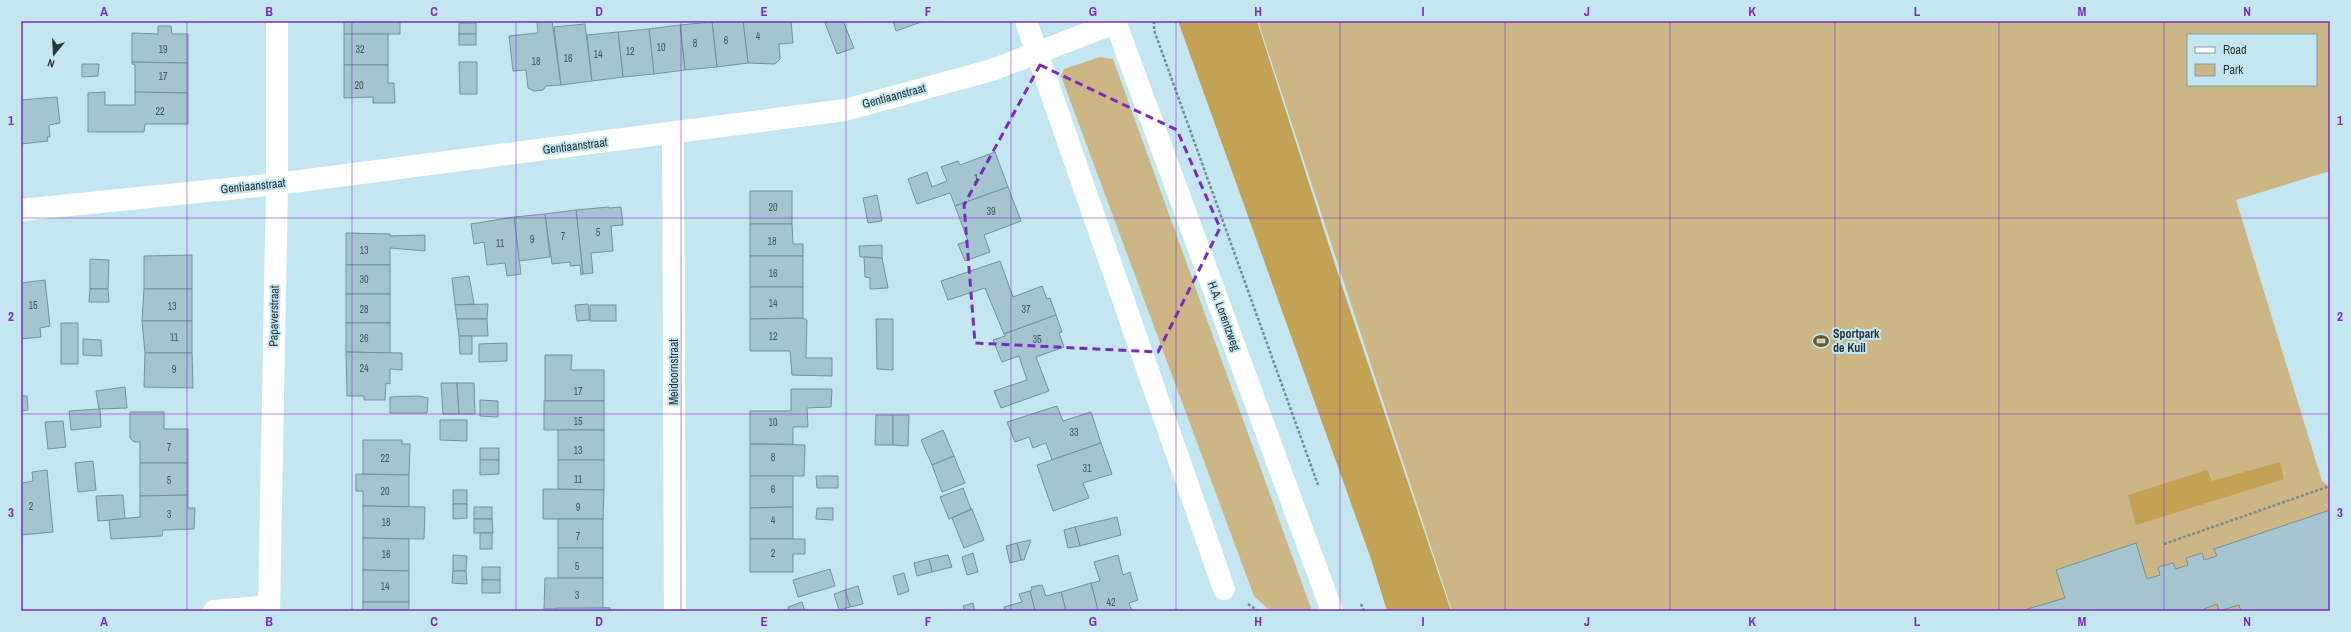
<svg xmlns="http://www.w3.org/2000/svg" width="2351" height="632" viewBox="0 0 2351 632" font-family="'Archivo Narrow',sans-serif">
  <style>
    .green { fill: #cdb685; fill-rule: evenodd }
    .forest { fill: #c4a255 }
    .building { fill: #a4c5cf; stroke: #73939d }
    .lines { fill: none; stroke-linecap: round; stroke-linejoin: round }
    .path { stroke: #768d95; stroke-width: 2.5; stroke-dasharray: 3 2; stroke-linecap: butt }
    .minor { stroke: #fff; stroke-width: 22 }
    .marked { fill: none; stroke: #7b2cbf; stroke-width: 3; stroke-dasharray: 8 5; stroke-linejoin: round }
    .grid { fill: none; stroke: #7b2cbf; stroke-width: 1; stroke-opacity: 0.55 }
    .labels { text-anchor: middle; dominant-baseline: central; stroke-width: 4; stroke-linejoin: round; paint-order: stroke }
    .number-label { font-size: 10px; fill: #46585e }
    .street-label { font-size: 12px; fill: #273438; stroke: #c4e6f1 }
    .poi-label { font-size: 12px; font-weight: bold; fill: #273438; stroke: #c4e6f1; text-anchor: start }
    .neatline { fill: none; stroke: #7b2cbf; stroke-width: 1.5 }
    .grid-label { font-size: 13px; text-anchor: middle; font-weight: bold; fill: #7b2cbf }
  </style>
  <rect width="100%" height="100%" fill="#c4e6f1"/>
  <g class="green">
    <path d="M 1258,21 L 2330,21 L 2330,171 L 2236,200 L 2322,481 L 2330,487 L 2330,611 L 1452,611 ZM 2188,35 L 2316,35 L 2316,85 L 2188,85 Z"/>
    <polygon points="1100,57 1113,59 1312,611 1270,611 1254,596 1061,76 1064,69"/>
  </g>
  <g class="forest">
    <polygon points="1178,21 1257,21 1341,283 1451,611 1387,611 1371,559"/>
    <polygon points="2280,462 2284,479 2136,525 2128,495 2207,470 2212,481"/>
  </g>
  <g class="building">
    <rect x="344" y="21" width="56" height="13"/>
    <polygon points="537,21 552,21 561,85 546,86 543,90 534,91 528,88 526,70 513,71 509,36 538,33"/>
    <polygon points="743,21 791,21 793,43 779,44 780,59 775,64 748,63"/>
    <polygon points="743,21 748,63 717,67 712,22"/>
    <polygon points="831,21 843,21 854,48 837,54 825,23"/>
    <polygon points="893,21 924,21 896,31"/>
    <polygon points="712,22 717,67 685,70 680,25"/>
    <rect x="459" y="23" width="17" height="11"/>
    <polygon points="585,24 592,81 561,85 554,27"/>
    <polygon points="680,25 685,70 654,74 649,29"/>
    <polygon points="158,26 171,26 172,34 188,34 188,63 132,62 132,33 158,34"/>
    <polygon points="649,29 654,74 623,77 618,32"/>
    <polygon points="618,32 623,77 592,81 587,35"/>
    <rect x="344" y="34" width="44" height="31"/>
    <rect x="459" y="34" width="17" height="11"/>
    <polygon points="132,62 188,63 188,93 135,92 135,65 132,64"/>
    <polygon points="459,62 477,62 477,94 460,94"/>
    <polygon points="82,64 99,64 98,76 82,77"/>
    <polygon points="344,65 388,65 388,83 394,83 395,103 373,103 373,97 344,98"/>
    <polygon points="105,92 105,105 135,105 135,92 188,93 188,124 145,124 144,132 88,132 88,93"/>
    <polygon points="57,97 60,123 49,125 50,137 47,137 48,141 21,144 21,100"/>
    <polygon points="995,152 1008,187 955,206 950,193 917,204 908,179 927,172 932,187 947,181 941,167 958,161 960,165"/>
    <polygon points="1008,187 1021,221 984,235 990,252 965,261 958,244 968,241 955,206"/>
    <rect x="750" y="191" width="42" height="33"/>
    <polygon points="877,195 882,221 868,223 863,198"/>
    <polygon points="609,207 609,208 621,207 623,225 611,226 613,251 591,253 593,273 583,274 576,210"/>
    <polygon points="576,210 583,274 581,275 580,265 570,266 570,262 552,264 545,214"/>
    <polygon points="545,214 550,257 519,261 514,217"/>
    <polygon points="514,217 521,274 507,276 505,263 487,265 484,242 474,244 471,224"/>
    <polygon points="750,224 792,224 793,244 803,244 803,256 750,256"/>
    <polygon points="346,233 390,234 390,236 425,235 425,251 390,248 390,265 346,265"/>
    <polygon points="882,245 882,258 860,257 859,246"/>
    <polygon points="192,255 192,289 144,289 144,256"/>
    <rect x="750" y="256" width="53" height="31"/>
    <polygon points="864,257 882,258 888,288 870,289 870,278 865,277"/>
    <polygon points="90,259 109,260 108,289 90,289"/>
    <polygon points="1000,261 1013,297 1042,286 1047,299 1050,298 1056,315 1004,334 985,288 948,300 941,281"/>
    <rect x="346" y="265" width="44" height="29"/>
    <polygon points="469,276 474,304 455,305 452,278"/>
    <polygon points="45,280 50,326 40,328 41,337 21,339 21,283"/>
    <polygon points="750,287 803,287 803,318 750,319"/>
    <polygon points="90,289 108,289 109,302 89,302"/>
    <polygon points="144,289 192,289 192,321 142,321"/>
    <rect x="346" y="294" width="44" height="29"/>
    <polygon points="488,304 487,319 457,319 455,305"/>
    <polygon points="588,304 590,320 577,321 575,305"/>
    <rect x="590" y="305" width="26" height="16"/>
    <polygon points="1056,315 1062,332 1059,333 1064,347 1036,357 1049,391 1001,408 994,391 1027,380 1019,356 1002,362 993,340 1005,336 1004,334"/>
    <polygon points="803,318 807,320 806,358 832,358 832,376 792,375 790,351 750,351 750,319"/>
    <polygon points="457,319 487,319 488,336 459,336"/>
    <polygon points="876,319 893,319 893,370 877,369"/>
    <polygon points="142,321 192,321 192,353 145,353"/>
    <rect x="61" y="323" width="17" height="41"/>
    <polygon points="346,323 390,323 390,353 346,352"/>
    <polygon points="459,336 472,336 472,354 460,354"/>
    <polygon points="83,339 101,340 102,356 83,355"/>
    <polygon points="507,343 507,361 479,362 479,344"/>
    <polygon points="346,352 402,353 402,370 390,369 390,384 386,383 385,400 364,400 364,396 347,396"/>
    <polygon points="145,353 192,353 193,388 144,387"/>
    <polygon points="545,355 572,355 571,370 604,370 604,401 545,401"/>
    <polygon points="441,383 457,383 459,414 443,414"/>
    <polygon points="457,383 474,383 475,414 459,414"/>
    <polygon points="125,387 127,408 99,409 96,391"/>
    <polygon points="791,389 832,389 831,407 807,408 808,427 793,427 793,444 750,444 750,411 791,411"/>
    <polygon points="21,396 27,396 28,410 21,411"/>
    <polygon points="418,396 428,398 427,413 390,413 390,397"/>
    <polygon points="480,400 498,401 498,417 480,416"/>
    <rect x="544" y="401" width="60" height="29"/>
    <polygon points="1057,406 1063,421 1091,412 1101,443 1052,460 1046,443 1033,448 1029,437 1015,442 1007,422"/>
    <polygon points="100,409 101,427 71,430 69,411"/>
    <polygon points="130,412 164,412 164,429 188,429 188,463 140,463 140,442 134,442 130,438"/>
    <polygon points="876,415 893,415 893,445 875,445"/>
    <polygon points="893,415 909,415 908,446 893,445"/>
    <polygon points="440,420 467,420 467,441 440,440"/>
    <polygon points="63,421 66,447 48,449 45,422"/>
    <rect x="558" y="430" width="46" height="30"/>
    <polygon points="943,430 954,456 932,465 921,440"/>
    <polygon points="363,440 402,440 402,444 410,444 409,475 363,474"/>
    <polygon points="1101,443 1112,474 1083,483 1089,498 1053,511 1037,465"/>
    <polygon points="750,444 805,445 804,476 750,476"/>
    <rect x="480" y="448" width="19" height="12"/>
    <polygon points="954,456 965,483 942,492 932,465"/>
    <polygon points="480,460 499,460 499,474 480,475"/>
    <polygon points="558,460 604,460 604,490 558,489"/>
    <polygon points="93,461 96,490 78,492 75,463"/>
    <polygon points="140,463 188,463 188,495 140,496"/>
    <polygon points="47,470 53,532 21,535 21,483 33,481 32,472"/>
    <polygon points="356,474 409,475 409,507 363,506 363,491 356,491"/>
    <polygon points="750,476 793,476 793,507 750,508"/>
    <polygon points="816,476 838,476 838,488 817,488"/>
    <polygon points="963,488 971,509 949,519 940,497"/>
    <polygon points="543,489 604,490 603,519 543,519"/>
    <rect x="453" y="490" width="14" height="14"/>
    <polygon points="123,495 125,519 98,521 96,496"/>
    <polygon points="188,495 188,508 195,508 194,529 163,530 162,536 111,539 109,520 140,517 140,496"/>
    <polygon points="453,504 467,504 467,518 453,519"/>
    <polygon points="363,506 425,507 424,539 363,538"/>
    <rect x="474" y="507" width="18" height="12"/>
    <polygon points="793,507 793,539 750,539 750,508"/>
    <polygon points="817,508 833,508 833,520 816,519"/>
    <polygon points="972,509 984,540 964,548 952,518"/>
    <polygon points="2330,510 2330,611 2241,611 2239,605 2219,611 2217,604 2204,609 2205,611 2021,611 2065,598 2056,570 2136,543 2147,579 2160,575 2158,567 2173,563 2176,569 2188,565 2186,558 2202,553 2204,560 2217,556 2214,549"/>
    <polygon points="1117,517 1121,535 1080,546 1075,527"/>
    <polygon points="474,519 492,519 493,533 474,533"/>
    <rect x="558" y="519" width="45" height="29"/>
    <polygon points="1075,527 1080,546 1068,548 1064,530"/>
    <rect x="480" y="533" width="12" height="16"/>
    <polygon points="363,538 409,539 409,571 363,570"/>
    <polygon points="750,539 805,539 805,554 793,554 793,572 750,572"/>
    <polygon points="1031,540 1024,560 1021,560 1017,543"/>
    <polygon points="1017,543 1021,560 1010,563 1006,546"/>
    <rect x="558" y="548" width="45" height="30"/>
    <polygon points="973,553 978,572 967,575 962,557"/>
    <polygon points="453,555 467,556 466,571 453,571"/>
    <polygon points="948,555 952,567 932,572 929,559"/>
    <polygon points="1118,555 1123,575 1130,572 1138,600 1129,603 1132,611 1098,611 1091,583 1100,581 1094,562"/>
    <polygon points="929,559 932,572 917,576 914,563"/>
    <rect x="482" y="567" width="18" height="13"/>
    <polygon points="830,569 835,586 798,597 793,580"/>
    <polygon points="363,570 409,571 409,602 363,602"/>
    <polygon points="453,571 466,571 467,584 452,583"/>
    <polygon points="904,573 909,591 898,595 893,576"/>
    <polygon points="545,578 603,578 603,608 609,608 544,609"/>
    <rect x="482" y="580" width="18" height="13"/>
    <polygon points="1091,583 1098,611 1066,611 1061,592"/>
    <polygon points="1042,585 1046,596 1061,592 1066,611 1035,611 1030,591 1032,590 1031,587"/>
    <polygon points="858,586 863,604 850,607 845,590"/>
    <polygon points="845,590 850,607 839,610 834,594"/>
    <polygon points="1030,591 1035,611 1005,611 1004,607 1022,602 1019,594"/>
    <rect x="363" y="602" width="46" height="9"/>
    <polygon points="802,602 805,611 789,611 788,607"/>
    <polygon points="973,603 975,611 965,611 963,606"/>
    <rect x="557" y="608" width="53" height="3"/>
  </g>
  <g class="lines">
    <g class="path">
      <polyline points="1154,21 1154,30 1318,485"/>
      <polyline points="2164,544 2330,486"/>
      <polyline points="1248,604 1258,611"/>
      <polyline points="1361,604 1364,611"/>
    </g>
    <g class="minor">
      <polyline points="1026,21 1224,589"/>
      <polyline points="1115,21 1332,611"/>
      <polyline points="673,134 675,611"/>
      <polyline points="21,210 277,184 845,110 992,70 1115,23"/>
      <polyline points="214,611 269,606"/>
      <polyline points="269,611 277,184 277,21"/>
    </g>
  </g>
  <path class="marked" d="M 1040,65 L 1177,130 L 1220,228 L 1158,352 L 975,343 L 964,205 Z"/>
  <path class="grid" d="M 187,21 L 187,611M 352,21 L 352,611M 516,21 L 516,611M 681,21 L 681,611M 846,21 L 846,611M 1011,21 L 1011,611M 1176,21 L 1176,611M 1340,21 L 1340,611M 1505,21 L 1505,611M 1670,21 L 1670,611M 1835,21 L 1835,611M 1999,21 L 1999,611M 2164,21 L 2164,611M 21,218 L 2330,218M 21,414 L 2330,414"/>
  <defs>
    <symbol id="stadium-bare" viewBox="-9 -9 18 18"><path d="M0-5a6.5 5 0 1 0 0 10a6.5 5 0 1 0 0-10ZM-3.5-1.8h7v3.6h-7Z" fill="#6e5928" stroke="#c4e6f1" stroke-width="2.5" paint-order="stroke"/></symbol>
  </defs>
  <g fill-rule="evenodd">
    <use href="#stadium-bare" x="1810" y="330" width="22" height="22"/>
  </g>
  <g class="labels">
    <g class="number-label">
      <text x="758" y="36">4</text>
      <text x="726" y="40">6</text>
      <text x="695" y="43">8</text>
      <text x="661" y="47">10</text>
      <text x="163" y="49">19</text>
      <text x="360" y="49">32</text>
      <text x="630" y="51">12</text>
      <text x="598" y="54">14</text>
      <text x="568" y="58">16</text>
      <text x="536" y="61">18</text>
      <text x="163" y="76">17</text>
      <text x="359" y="85">20</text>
      <text x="160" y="111">22</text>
      <text x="976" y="178">1</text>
      <text x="773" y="207">20</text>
      <text x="991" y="211">39</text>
      <text x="598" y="232">5</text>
      <text x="563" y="236">7</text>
      <text x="532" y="239">9</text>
      <text x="772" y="241">18</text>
      <text x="500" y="243">11</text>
      <text x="364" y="250">13</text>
      <text x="773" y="273">16</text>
      <text x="364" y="279">30</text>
      <text x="773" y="303">14</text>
      <text x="33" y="305">15</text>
      <text x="172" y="306">13</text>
      <text x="364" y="309">28</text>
      <text x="1026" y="309">37</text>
      <text x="773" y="336">12</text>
      <text x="174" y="337">11</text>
      <text x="364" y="338">26</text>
      <text x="1037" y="339">35</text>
      <text x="364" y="368">24</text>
      <text x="174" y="369">9</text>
      <text x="578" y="391">17</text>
      <text x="578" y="421">15</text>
      <text x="773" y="422">10</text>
      <text x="1074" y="432">33</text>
      <text x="169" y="447">7</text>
      <text x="578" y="450">13</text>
      <text x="773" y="457">8</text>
      <text x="385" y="458">22</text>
      <text x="1087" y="468">31</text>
      <text x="578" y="479">11</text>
      <text x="169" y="480">5</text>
      <text x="773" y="489">6</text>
      <text x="385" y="491">20</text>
      <text x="31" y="506">2</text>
      <text x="578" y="507">9</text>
      <text x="169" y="514">3</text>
      <text x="773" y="520">4</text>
      <text x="386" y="522">18</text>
      <text x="578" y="536">7</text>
      <text x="773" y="553">2</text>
      <text x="386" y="554">16</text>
      <text x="577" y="566">5</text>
      <text x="385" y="586">14</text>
      <text x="577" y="595">3</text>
      <text x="1111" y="602">42</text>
    </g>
    <g class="street-label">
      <text transform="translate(894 96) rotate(-15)">Gentiaanstraat</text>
      <text transform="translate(575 146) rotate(-7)">Gentiaanstraat</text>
      <text transform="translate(253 186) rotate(-6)">Gentiaanstraat</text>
      <text transform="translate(274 316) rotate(-89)">Papaverstraat</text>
      <text transform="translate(1224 316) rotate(70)">H.A. Lorentzweg</text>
      <text transform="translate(674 372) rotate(-90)">Meidoornstraat</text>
    </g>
    <g class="poi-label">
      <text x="1833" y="334">Sportpark<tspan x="1833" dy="14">de Kuil</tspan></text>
    </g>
  </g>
  <rect width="2351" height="632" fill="none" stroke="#c4e6f1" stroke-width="44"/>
  <rect x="2187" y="34" width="130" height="52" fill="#c4e6f1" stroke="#859fa7"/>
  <rect x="2195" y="47" width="20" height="6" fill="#ffffff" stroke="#859fa7"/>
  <text x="2223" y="54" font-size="12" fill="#273438">Road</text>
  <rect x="2195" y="64" width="20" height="12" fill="#cdb685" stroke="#859fa7"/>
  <text x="2223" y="74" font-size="12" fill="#273438">Park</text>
  <g transform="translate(54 54) rotate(198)" stroke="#c4e6f1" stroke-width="3" paint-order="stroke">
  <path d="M0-3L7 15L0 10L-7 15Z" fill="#273438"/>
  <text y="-6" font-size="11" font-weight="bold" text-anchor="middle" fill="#273438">N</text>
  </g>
  <rect x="22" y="22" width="2307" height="588" class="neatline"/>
  <g class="grid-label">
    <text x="104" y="16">A</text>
    <text x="269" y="16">B</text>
    <text x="434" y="16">C</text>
    <text x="599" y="16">D</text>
    <text x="764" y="16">E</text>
    <text x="928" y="16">F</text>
    <text x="1093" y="16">G</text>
    <text x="1258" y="16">H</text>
    <text x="1423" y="16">I</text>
    <text x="1587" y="16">J</text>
    <text x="1752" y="16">K</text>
    <text x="1917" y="16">L</text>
    <text x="2082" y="16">M</text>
    <text x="2247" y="16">N</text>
    <text x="11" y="125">1</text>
    <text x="2340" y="125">1</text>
    <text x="11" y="321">2</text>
    <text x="2340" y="321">2</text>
    <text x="11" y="517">3</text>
    <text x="2340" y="517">3</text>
    <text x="104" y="626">A</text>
    <text x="269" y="626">B</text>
    <text x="434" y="626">C</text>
    <text x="599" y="626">D</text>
    <text x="764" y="626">E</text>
    <text x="928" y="626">F</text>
    <text x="1093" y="626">G</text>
    <text x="1258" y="626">H</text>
    <text x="1423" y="626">I</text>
    <text x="1587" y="626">J</text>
    <text x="1752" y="626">K</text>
    <text x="1917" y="626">L</text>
    <text x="2082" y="626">M</text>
    <text x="2247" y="626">N</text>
  </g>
</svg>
